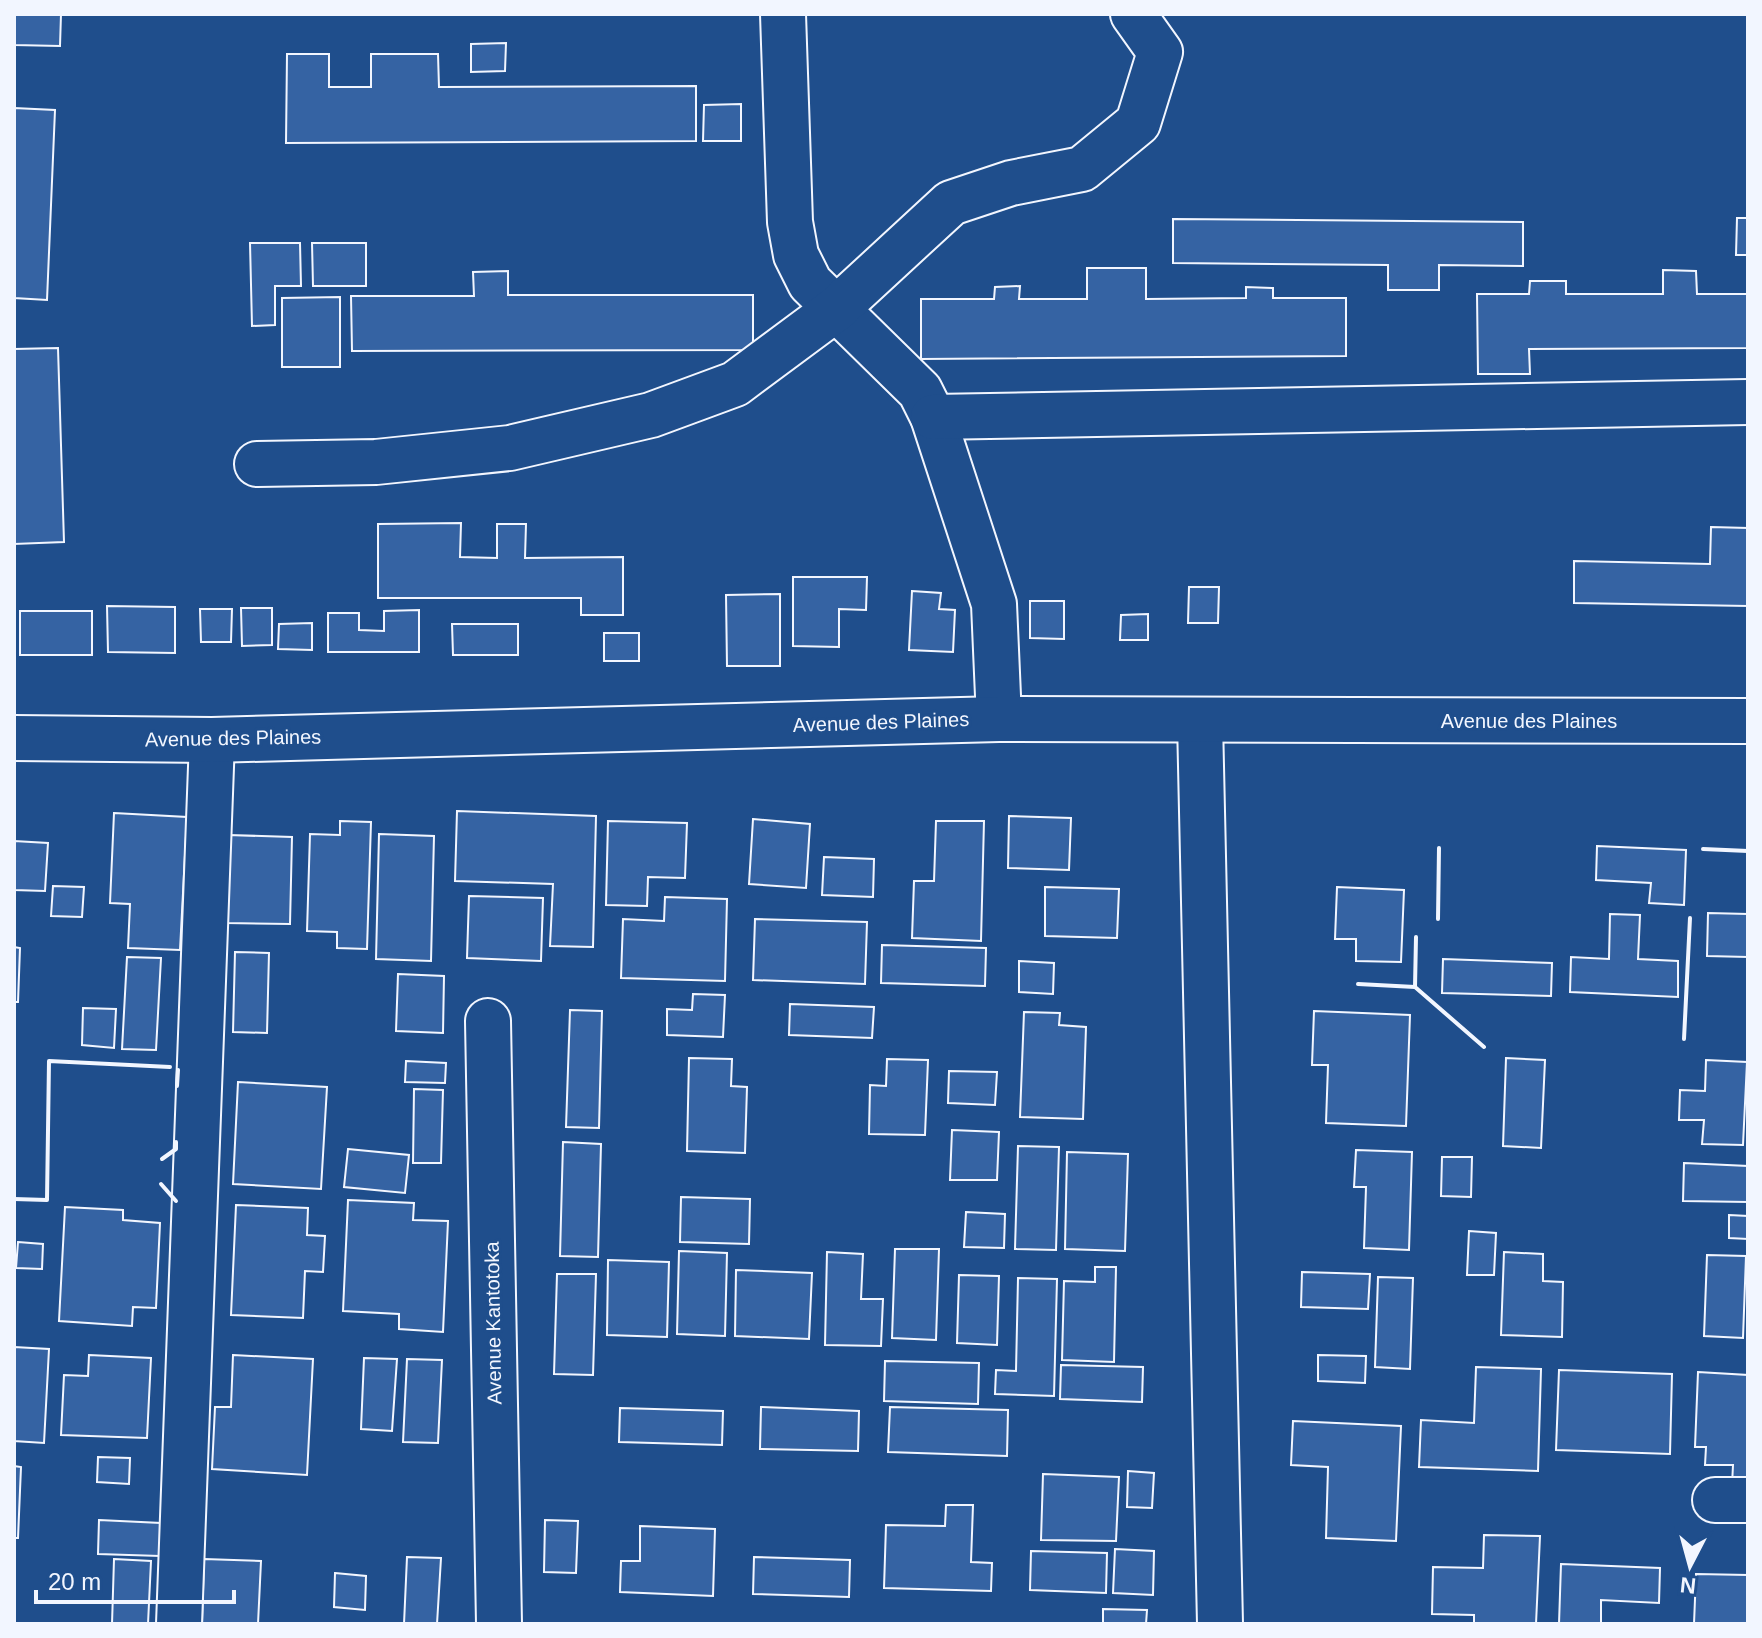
<svg xmlns="http://www.w3.org/2000/svg" width="1762" height="1638" viewBox="0 0 1762 1638" font-family="Helvetica,sans-serif">
  <style>
    .building { fill: #3563a3; stroke: #f2f6ff; stroke-width: 2 }
    .lines { fill: none; stroke-linecap: round; stroke-linejoin: round }
    .minor-casing { stroke: #f2f6ff; stroke-width: 48 }
    .tertiary-casing { stroke: #f2f6ff; stroke-width: 48 }
    .minor { stroke: #1f4e8c; stroke-width: 44 }
    .tertiary { stroke: #1f4e8c; stroke-width: 44 }
    .wall { stroke: #f2f6ff; stroke-width: 4 }
    .labels { text-anchor: middle; dominant-baseline: central; stroke-width: 6; stroke-linejoin: round; paint-order: stroke }
    .street-label { font-size: 20px; fill: #f2f6ff; stroke: #1f4e8c }
  </style>
  <rect width="100%" height="100%" fill="#1f4e8c"/>
  <g class="building">
    <polygon points="14,14 61,14 60,46 14,45"/>
    <polygon points="506,43 505,71 471,72 471,44"/>
    <polygon points="287,54 329,54 329,87 371,87 371,54 438,54 439,87 696,86 696,141 286,143"/>
    <polygon points="741,104 741,141 703,141 704,105"/>
    <polygon points="14,108 55,110 47,300 14,298"/>
    <polygon points="1737,218 1748,218 1748,255 1736,255"/>
    <polygon points="1173,219 1523,222 1523,266 1439,265 1439,290 1388,290 1388,265 1173,263"/>
    <polygon points="250,243 300,243 301,286 275,286 275,325 252,326"/>
    <polygon points="312,243 366,243 366,286 313,286"/>
    <polygon points="1087,268 1146,268 1146,299 1246,298 1246,287 1273,288 1273,298 1346,298 1346,356 921,359 921,299 994,299 995,287 1020,286 1019,299 1087,299"/>
    <polygon points="1663,270 1696,271 1697,294 1748,294 1748,348 1529,349 1530,374 1478,374 1477,294 1529,294 1530,281 1566,281 1566,294 1663,294"/>
    <polygon points="508,271 508,295 753,295 753,350 352,351 351,296 474,296 473,272"/>
    <polygon points="340,297 340,367 282,367 282,298"/>
    <polygon points="58,348 64,542 14,544 14,349"/>
    <polygon points="461,523 460,557 497,558 497,524 526,524 525,558 623,557 623,615 581,615 581,598 378,598 378,524"/>
    <polygon points="1711,527 1748,528 1748,606 1574,603 1574,561 1710,564"/>
    <polygon points="793,577 867,577 866,610 839,609 839,647 793,646"/>
    <polygon points="1189,587 1219,587 1218,623 1188,623"/>
    <polygon points="912,591 941,593 939,609 955,610 953,652 909,650"/>
    <polygon points="780,594 780,666 727,666 726,595"/>
    <polygon points="1030,601 1064,601 1064,639 1030,638"/>
    <polygon points="107,606 175,607 175,653 108,652"/>
    <polygon points="241,608 272,608 272,645 242,646"/>
    <polygon points="200,609 232,609 231,642 201,642"/>
    <polygon points="419,610 419,652 328,652 328,613 359,613 359,630 384,631 384,611"/>
    <rect x="20" y="611" width="72" height="44"/>
    <polygon points="1148,614 1148,640 1120,640 1121,615"/>
    <polygon points="312,623 312,650 278,649 279,624"/>
    <polygon points="452,624 518,624 518,655 453,655"/>
    <rect x="604" y="633" width="35" height="28"/>
    <polygon points="457,811 596,816 593,947 550,946 553,884 455,881"/>
    <polygon points="114,813 187,817 180,950 128,948 130,904 110,903"/>
    <polygon points="1009,816 1071,818 1069,870 1008,868"/>
    <polygon points="753,819 810,824 806,888 749,884"/>
    <polygon points="340,821 371,822 367,949 337,948 337,932 307,931 310,834 340,835"/>
    <polygon points="608,821 687,823 685,878 648,877 647,906 606,905"/>
    <polygon points="936,821 984,821 981,941 912,938 914,881 934,881"/>
    <polygon points="379,834 434,836 431,961 376,959"/>
    <polygon points="228,835 292,837 290,924 226,923"/>
    <polygon points="14,841 48,843 45,891 14,890"/>
    <polygon points="1597,846 1686,850 1684,905 1649,903 1651,883 1596,880"/>
    <polygon points="824,857 874,859 873,897 822,895"/>
    <polygon points="53,886 84,887 82,917 51,916"/>
    <polygon points="1045,887 1119,889 1117,938 1045,936"/>
    <polygon points="1337,887 1404,890 1401,962 1356,961 1356,939 1335,939"/>
    <polygon points="469,896 543,898 541,961 467,958"/>
    <polygon points="665,897 727,899 725,981 621,978 623,919 664,921"/>
    <polygon points="1708,913 1748,914 1748,957 1707,956"/>
    <polygon points="1610,914 1640,915 1638,959 1678,961 1678,997 1570,992 1571,957 1609,959"/>
    <polygon points="755,919 867,922 865,984 753,980"/>
    <polygon points="882,945 986,948 985,986 881,983"/>
    <polygon points="14,947 20,948 18,1002 14,1002"/>
    <polygon points="235,952 269,953 267,1033 233,1032"/>
    <polygon points="127,957 161,958 156,1050 122,1049"/>
    <polygon points="1443,959 1552,963 1551,996 1442,993"/>
    <polygon points="1019,961 1054,963 1053,994 1019,992"/>
    <polygon points="398,974 444,976 443,1033 396,1031"/>
    <polygon points="693,994 725,995 723,1037 667,1035 667,1009 692,1010"/>
    <polygon points="790,1004 874,1007 872,1038 789,1035"/>
    <polygon points="83,1008 116,1009 114,1048 82,1045"/>
    <polygon points="570,1010 602,1011 599,1128 566,1127"/>
    <polygon points="1314,1011 1410,1015 1406,1126 1326,1123 1328,1065 1312,1065"/>
    <polygon points="1024,1012 1060,1013 1059,1025 1086,1027 1083,1119 1020,1117"/>
    <polygon points="689,1058 732,1059 731,1086 747,1087 745,1153 687,1151"/>
    <polygon points="1506,1058 1545,1060 1541,1148 1503,1146"/>
    <polygon points="887,1059 928,1060 925,1135 869,1134 870,1085 886,1086"/>
    <polygon points="1706,1060 1747,1062 1743,1145 1702,1144 1704,1120 1679,1120 1680,1090 1705,1091"/>
    <polygon points="406,1061 446,1063 445,1083 405,1082"/>
    <polygon points="949,1071 997,1072 995,1105 948,1103"/>
    <polygon points="238,1082 327,1087 321,1189 233,1184"/>
    <polygon points="414,1089 443,1090 441,1163 413,1163"/>
    <polygon points="952,1130 999,1132 997,1180 950,1180"/>
    <polygon points="563,1142 601,1144 598,1257 560,1256"/>
    <polygon points="1018,1146 1059,1147 1056,1250 1015,1249"/>
    <polygon points="348,1149 409,1155 405,1193 344,1187"/>
    <polygon points="1356,1150 1412,1152 1409,1250 1364,1248 1366,1187 1354,1187"/>
    <polygon points="1067,1152 1128,1154 1125,1251 1065,1249"/>
    <polygon points="1442,1157 1472,1157 1471,1197 1441,1196"/>
    <polygon points="1684,1163 1748,1166 1748,1202 1683,1201"/>
    <polygon points="681,1197 750,1199 749,1244 680,1242"/>
    <polygon points="348,1200 414,1203 413,1220 448,1221 443,1332 399,1329 399,1314 343,1311"/>
    <polygon points="236,1205 308,1208 307,1235 325,1236 323,1272 305,1271 303,1318 231,1315"/>
    <polygon points="65,1207 123,1210 123,1220 160,1223 156,1308 133,1307 132,1326 59,1321"/>
    <polygon points="966,1212 1005,1214 1004,1248 964,1247"/>
    <polygon points="1729,1215 1748,1216 1748,1239 1729,1238"/>
    <polygon points="1469,1231 1496,1233 1494,1275 1467,1275"/>
    <polygon points="18,1242 43,1244 42,1269 16,1268"/>
    <polygon points="895,1249 939,1249 936,1340 892,1338"/>
    <polygon points="679,1251 727,1253 725,1336 677,1334"/>
    <polygon points="827,1252 863,1254 861,1299 883,1299 881,1346 825,1345"/>
    <polygon points="1504,1252 1543,1254 1543,1281 1563,1282 1562,1337 1501,1335"/>
    <polygon points="1707,1255 1746,1256 1743,1338 1704,1336"/>
    <polygon points="608,1260 669,1262 667,1337 607,1335"/>
    <polygon points="1095,1267 1116,1267 1114,1362 1062,1360 1064,1281 1095,1282"/>
    <polygon points="736,1270 812,1273 809,1339 735,1336"/>
    <polygon points="1302,1272 1370,1274 1368,1309 1301,1307"/>
    <polygon points="557,1274 596,1274 593,1375 554,1374"/>
    <polygon points="959,1275 999,1276 997,1345 957,1343"/>
    <polygon points="1378,1277 1413,1278 1410,1369 1375,1367"/>
    <polygon points="1018,1278 1057,1279 1054,1396 995,1394 996,1370 1016,1371"/>
    <polygon points="14,1347 49,1349 44,1443 14,1441"/>
    <polygon points="89,1355 151,1358 147,1438 61,1435 64,1375 88,1376"/>
    <polygon points="233,1355 313,1359 307,1475 212,1469 215,1407 231,1407"/>
    <polygon points="1318,1355 1366,1356 1365,1383 1318,1381"/>
    <polygon points="364,1358 397,1359 392,1431 361,1429"/>
    <polygon points="407,1359 442,1360 438,1443 403,1442"/>
    <polygon points="885,1361 979,1363 978,1404 884,1401"/>
    <polygon points="1061,1365 1143,1367 1142,1402 1060,1399"/>
    <polygon points="1476,1367 1541,1369 1538,1471 1419,1467 1421,1420 1474,1423"/>
    <polygon points="1559,1370 1672,1374 1670,1454 1556,1450"/>
    <polygon points="1698,1372 1748,1375 1748,1486 1732,1485 1733,1465 1705,1465 1706,1447 1695,1447"/>
    <polygon points="761,1407 859,1411 858,1451 760,1449"/>
    <polygon points="890,1407 1008,1410 1007,1456 888,1452"/>
    <polygon points="620,1408 723,1411 722,1445 619,1442"/>
    <polygon points="1293,1421 1401,1426 1396,1541 1326,1538 1328,1467 1291,1465"/>
    <polygon points="98,1457 130,1458 129,1484 97,1482"/>
    <polygon points="14,1466 21,1467 18,1538 14,1538"/>
    <polygon points="1128,1471 1154,1473 1152,1508 1127,1507"/>
    <polygon points="1043,1474 1119,1477 1116,1541 1041,1540"/>
    <polygon points="946,1505 973,1505 971,1562 992,1563 991,1591 884,1588 886,1525 945,1526"/>
    <polygon points="99,1520 161,1523 160,1556 98,1554"/>
    <polygon points="545,1520 578,1521 576,1573 544,1572"/>
    <polygon points="640,1526 715,1529 713,1596 620,1592 621,1561 640,1561"/>
    <polygon points="1484,1535 1540,1536 1536,1624 1474,1624 1474,1615 1432,1614 1433,1567 1483,1568"/>
    <polygon points="1115,1549 1154,1551 1153,1595 1113,1593"/>
    <polygon points="1031,1551 1107,1553 1106,1593 1030,1590"/>
    <polygon points="407,1557 441,1558 437,1624 404,1624"/>
    <polygon points="754,1557 850,1560 849,1597 753,1594"/>
    <polygon points="114,1559 151,1561 148,1624 112,1624"/>
    <polygon points="204,1559 261,1561 258,1624 202,1624"/>
    <polygon points="1561,1564 1660,1568 1659,1603 1601,1600 1601,1624 1559,1624"/>
    <polygon points="335,1573 366,1576 365,1610 334,1607"/>
    <polygon points="1696,1574 1748,1575 1748,1624 1694,1624"/>
    <polygon points="1103,1609 1147,1610 1146,1624 1103,1624"/>
  </g>
  <g class="lines">
    <defs>
      <g id="minor">
        <polyline points="783,14 790,222 796,255 810,283 920,391 933,417 994,604 999,719"/>
        <polyline points="933,417 1748,402"/>
        <polyline points="257,464 376,462 510,448 651,415 735,384 836,309 951,203 1011,183 1082,169 1138,123 1160,52 1133,14"/>
        <polyline points="1200,721 1220,1624"/>
        <polyline points="488,1021 499,1624"/>
        <polyline points="1715,1500 1748,1500"/>
        <polyline points="179,1624 212,740"/>
      </g>
      <polyline id="tertiary" points="14,738 212,740 999,719 1748,721"/>
    </defs>
    <use href="#minor" class="minor-casing"/>
    <use href="#tertiary" class="tertiary-casing"/>
    <use href="#minor" class="minor"/>
    <use href="#tertiary" class="tertiary"/>
    <g class="wall">
      <polyline points="1703,849 1748,851"/>
      <polyline points="1438,919 1439,848"/>
      <polyline points="1358,984 1415,987 1484,1047"/>
      <polyline points="1415,987 1416,937"/>
      <polyline points="1684,1039 1690,918"/>
      <polyline points="177,1086 178,1070"/>
      <polyline points="162,1159 176,1149 176,1142"/>
      <polyline points="161,1184 176,1201"/>
      <polyline points="14,1199 47,1200 49,1061 170,1067"/>
    </g>
  </g>
  <g class="labels">
    <g class="street-label">
      <text x="1529" y="721">Avenue des Plaines</text>
      <text transform="translate(881 722) rotate(-2)">Avenue des Plaines</text>
      <text transform="translate(233 738) rotate(-1)">Avenue des Plaines</text>
      <text transform="translate(493 1323) rotate(-91)">Avenue Kantotoka</text>
    </g>
  </g>
  <rect width="1762" height="1638" fill="none" stroke="#f2f6ff" stroke-width="32"/>
  <g transform="translate(1690 1566) rotate(186)" stroke="#1f4e8c" stroke-width="6" paint-order="stroke">
  <path d="M0-6L14 30L0 20L-14 30Z" fill="#f2f6ff"/>
  <text y="-12" font-size="22" font-weight="bold" text-anchor="middle" fill="#f2f6ff">N</text>
  </g>
  <path d="M36 1590v12h198v-12" fill="none" stroke="#f2f6ff" stroke-width="4"/>
  <text x="48" y="1590" font-size="24" fill="#f2f6ff" stroke="#1f4e8c" stroke-width="6" paint-order="stroke">20 m</text>
</svg>
